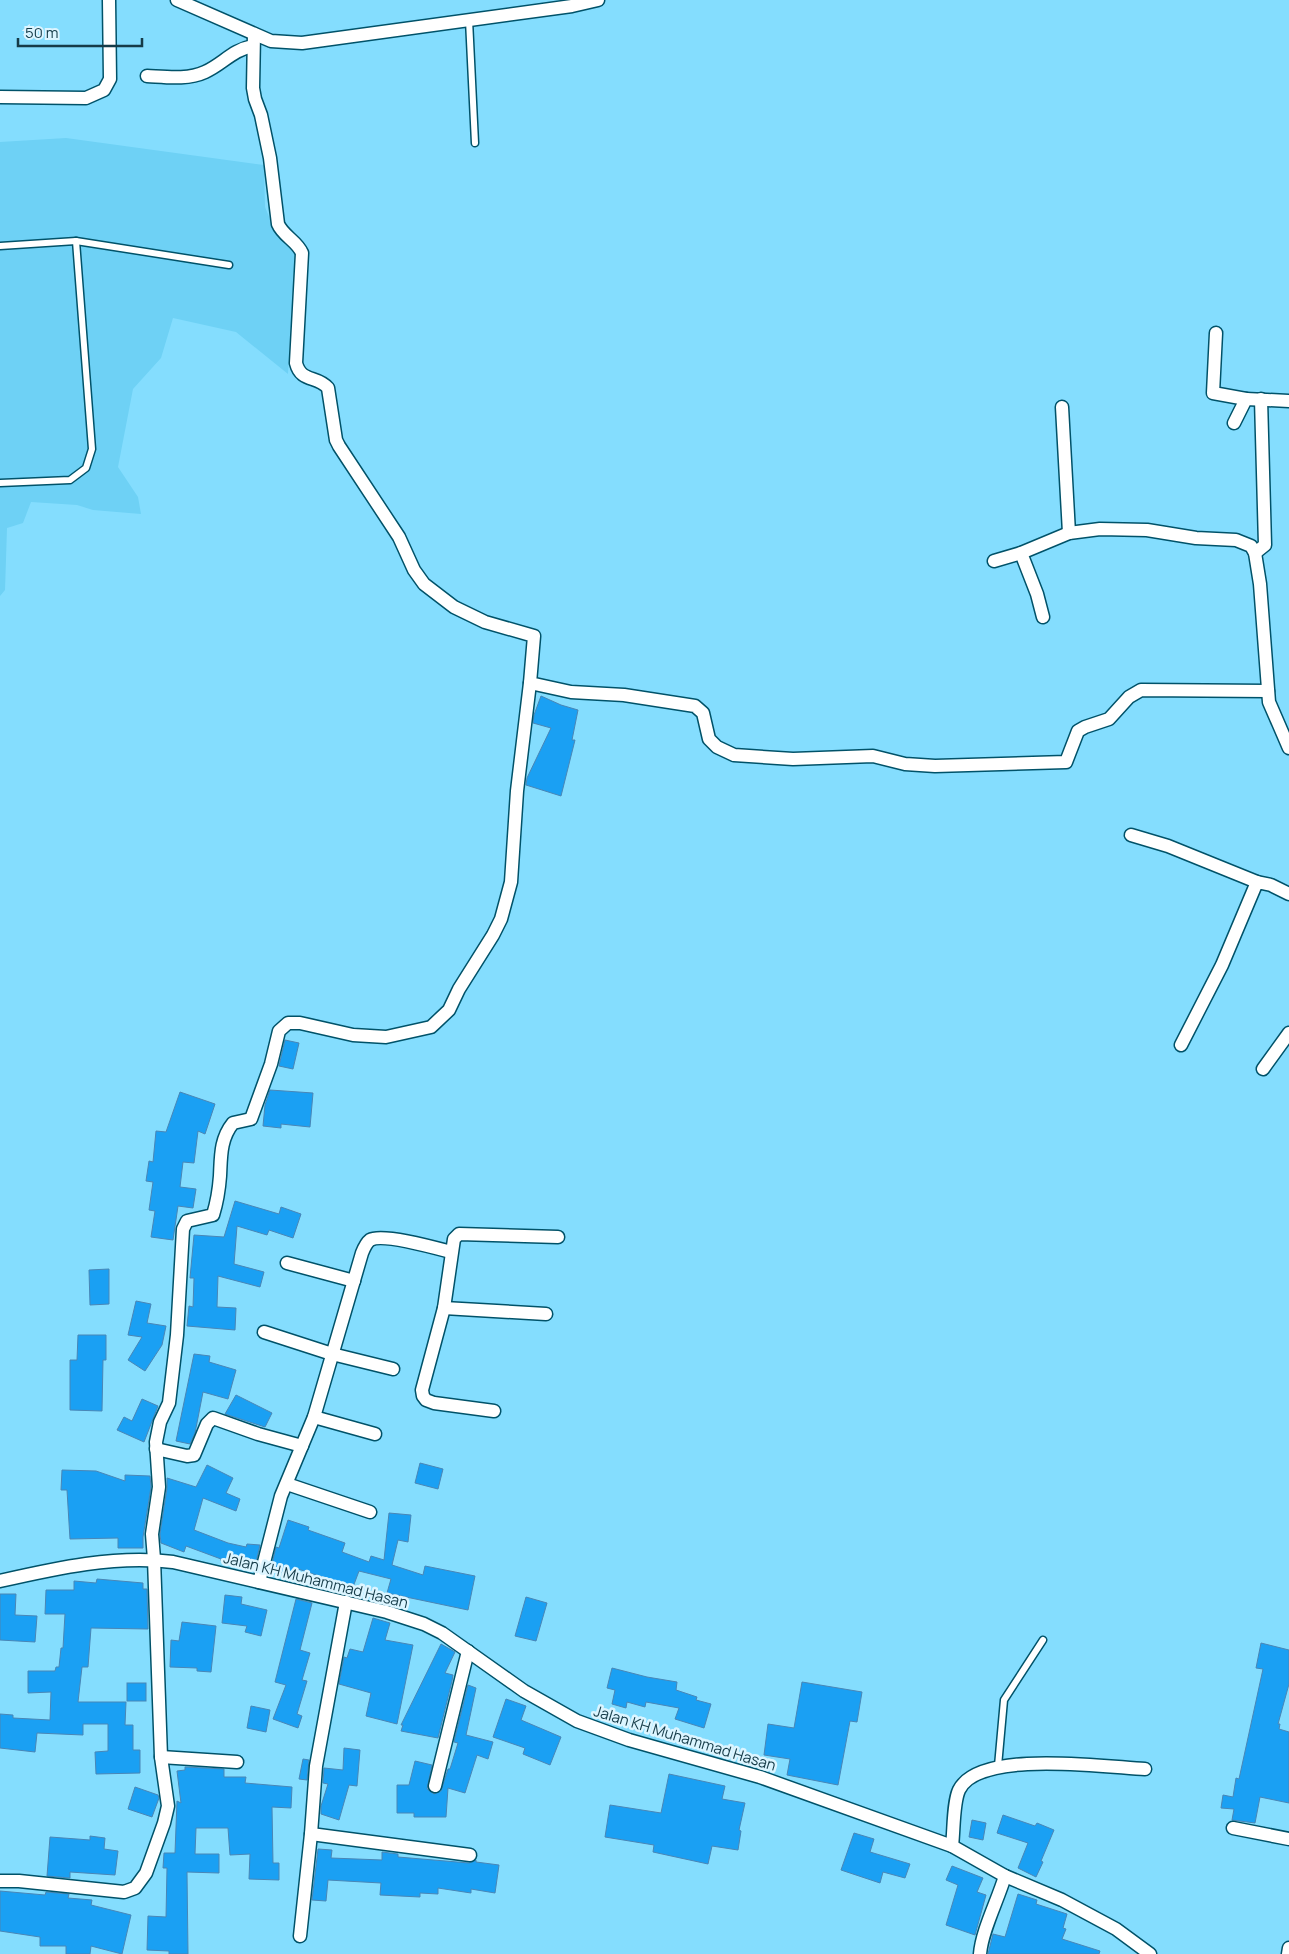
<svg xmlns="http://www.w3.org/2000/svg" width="1289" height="1954" viewBox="0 0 1289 1954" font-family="Manrope,sans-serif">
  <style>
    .built { fill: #6ed1f5 }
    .building { fill: #1aa0f3; stroke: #4986b6 }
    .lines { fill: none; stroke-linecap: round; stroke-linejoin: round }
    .lane-casing { stroke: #005269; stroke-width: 9 }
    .street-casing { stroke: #005269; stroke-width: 15 }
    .lane { stroke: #fff; stroke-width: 6 }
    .street { stroke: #fff; stroke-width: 12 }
    .labels { text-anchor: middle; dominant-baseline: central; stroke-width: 5; stroke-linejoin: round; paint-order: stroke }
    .street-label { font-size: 15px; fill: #153b48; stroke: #dcf5ff }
  </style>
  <rect width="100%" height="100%" fill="#84ddfe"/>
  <polygon class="built" points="66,138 264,165 265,207 276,234 295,253 288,374 236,332 173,318 161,358 133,389 118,467 138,497 141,514 93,510 77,505 31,502 23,523 7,528 5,590 0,596 0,142"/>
  <g class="building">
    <polygon points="541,696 561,705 578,710 572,740 575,740 561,796 526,785 527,778 551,728 533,723 534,715"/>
    <polygon points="285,1040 299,1043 293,1069 279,1066"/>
    <polygon points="270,1090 313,1093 310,1127 281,1124 281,1128 263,1126 265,1105"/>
    <polygon points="180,1092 215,1104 205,1134 198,1131 194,1163 183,1162 180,1187 196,1189 193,1208 178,1206 173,1240 151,1237 155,1211 149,1210 153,1182 146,1181 149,1161 153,1162 156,1131 166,1132"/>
    <polygon points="235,1201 279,1214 281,1207 301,1214 293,1238 269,1230 267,1235 237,1226 234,1264 264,1272 260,1287 218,1276 217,1307 236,1308 235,1330 187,1326 189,1306 193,1307 194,1278 190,1278 194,1235 224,1237"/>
    <polygon points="109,1269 109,1304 90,1305 89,1270"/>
    <polygon points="136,1301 151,1304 147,1323 166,1326 162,1345 145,1371 128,1360 142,1337 128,1335"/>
    <polygon points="78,1335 106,1335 106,1360 103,1360 102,1411 70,1410 70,1360 77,1360"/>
    <polygon points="194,1354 210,1356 209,1362 236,1370 228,1399 203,1392 195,1433 190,1444 176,1441"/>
    <polygon points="236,1395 272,1413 265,1427 225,1414"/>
    <polygon points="142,1399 158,1406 144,1442 117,1430 124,1417 132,1421"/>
    <polygon points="420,1463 443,1469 438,1489 415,1483"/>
    <polygon points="207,1465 233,1478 226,1493 240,1499 236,1511 203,1498 194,1530 228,1543 246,1547 247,1544 260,1545 256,1562 238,1559 237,1565 221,1561 221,1559 186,1546 184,1552 161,1543 160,1534 167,1488 167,1478 196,1487"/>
    <polygon points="62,1470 96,1471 125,1481 125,1475 150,1476 151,1487 143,1537 143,1548 118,1548 118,1538 70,1539 67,1490 61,1490"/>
    <polygon points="389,1513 411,1515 408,1542 398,1540 392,1565 423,1575 425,1566 475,1576 468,1610 387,1593 391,1579 359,1571 353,1587 295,1568 292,1576 275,1570 276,1565 272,1564 276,1547 279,1548 288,1520 309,1527 308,1530 345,1543 342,1552 369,1562 371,1556 384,1560"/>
    <polygon points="97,1579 143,1583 143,1589 147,1589 148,1629 91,1628 88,1667 82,1667 78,1702 126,1702 125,1725 133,1725 133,1750 140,1750 140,1773 96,1774 95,1752 108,1751 108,1724 83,1724 83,1735 37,1733 35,1752 0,1748 0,1714 13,1715 13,1718 50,1720 51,1692 28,1693 28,1671 55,1671 56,1667 59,1667 61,1648 63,1648 65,1614 45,1614 46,1590 74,1590 74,1581 96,1583"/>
    <polygon points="0,1594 16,1594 15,1615 37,1616 35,1642 0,1640"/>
    <polygon points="225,1595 242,1597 241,1604 267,1610 261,1636 245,1632 247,1626 222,1623"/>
    <polygon points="526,1597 547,1603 536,1641 515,1636"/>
    <polygon points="296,1599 312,1603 300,1650 310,1653 302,1680 307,1681 297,1714 302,1716 298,1728 273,1719 286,1685 275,1682"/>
    <polygon points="373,1618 390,1623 385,1640 413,1645 397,1724 366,1716 371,1693 339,1684 344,1657 347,1658 350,1649 363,1652"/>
    <polygon points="182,1622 216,1626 211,1672 197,1671 197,1668 170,1667 171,1640 179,1641"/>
    <polygon points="1261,1643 1289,1650 1289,1684 1278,1724 1280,1724 1279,1729 1289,1732 1289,1803 1260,1797 1255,1823 1232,1820 1234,1809 1221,1808 1223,1795 1233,1797 1236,1778 1239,1779 1263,1669 1256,1668"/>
    <polygon points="441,1644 455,1652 445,1673 453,1675 452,1681 438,1738 401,1731 403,1725 401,1725"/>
    <polygon points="612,1668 647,1677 677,1682 676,1690 697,1697 696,1700 711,1704 704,1728 675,1719 679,1708 646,1702 645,1707 627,1702 626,1708 612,1704 615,1690 607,1688"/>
    <polygon points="802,1682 862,1692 857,1722 850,1721 838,1785 787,1775 790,1759 764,1755 768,1724 794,1728"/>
    <rect x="127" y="1683" width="19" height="18"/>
    <polygon points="468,1685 476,1688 466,1735 493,1742 488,1759 477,1755 465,1793 448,1788 446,1817 414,1817 414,1813 397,1813 397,1785 409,1785 415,1761 432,1765 427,1789 434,1794 441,1791 448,1769 450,1769 458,1743 454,1742"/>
    <polygon points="506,1699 526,1706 521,1720 561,1737 550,1765 523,1754 525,1748 493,1737"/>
    <polygon points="251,1706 270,1710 266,1732 247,1728"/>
    <polygon points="344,1748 360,1750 357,1786 349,1785 339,1820 321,1814 321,1806 328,1784 323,1783 324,1768 343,1770"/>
    <polygon points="303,1759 309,1760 307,1780 299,1779"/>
    <polygon points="185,1767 224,1769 224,1777 246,1777 245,1783 292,1787 291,1808 272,1807 273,1863 279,1863 279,1880 249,1879 250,1854 230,1855 228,1828 196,1828 195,1854 219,1854 219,1873 187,1872 188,1954 169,1954 169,1951 147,1950 148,1916 166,1917 167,1868 163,1868 164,1853 175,1853 177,1801 181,1803 177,1771 185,1770"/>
    <polygon points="669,1774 725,1786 722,1799 745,1803 739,1830 741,1831 738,1850 712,1846 708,1864 653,1852 654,1845 605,1837 610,1805 661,1813"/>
    <polygon points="135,1787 158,1795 159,1798 152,1817 128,1809"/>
    <polygon points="1003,1815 1035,1826 1037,1823 1054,1830 1041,1861 1043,1862 1036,1877 1018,1868 1028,1843 997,1833"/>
    <polygon points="972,1820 986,1823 983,1840 969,1837"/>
    <polygon points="854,1833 874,1839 870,1852 910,1864 905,1878 883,1872 880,1883 841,1870"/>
    <polygon points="90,1836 105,1838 104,1849 118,1851 115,1875 70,1872 70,1878 47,1876 50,1837 90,1840"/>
    <polygon points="318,1849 332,1850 331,1858 382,1860 382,1852 398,1854 398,1857 469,1863 476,1860 476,1862 499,1865 495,1893 471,1889 471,1893 438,1888 438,1894 420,1893 420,1897 380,1895 381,1883 328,1880 326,1901 312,1900"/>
    <polygon points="952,1866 983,1878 977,1892 986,1895 975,1935 946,1925 958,1885 946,1880"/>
    <polygon points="0,1891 45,1895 46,1892 69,1894 68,1898 92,1900 91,1905 131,1915 122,1954 91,1946 90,1954 66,1954 66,1946 40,1946 40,1937 0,1931"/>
    <polygon points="1018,1894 1037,1900 1036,1904 1067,1914 1063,1928 1066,1929 1062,1939 1100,1951 1099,1954 988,1954 993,1934 1005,1937"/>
  </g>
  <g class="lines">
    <defs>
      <g id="lane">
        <polyline points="469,20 475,143"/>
        <polyline points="0,246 76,241 229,265"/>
        <polyline points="0,483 70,480 86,468 92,449 76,241"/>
        <polyline points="998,1766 1004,1700 1043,1640"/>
      </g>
      <g id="street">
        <polyline points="177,0 271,41 302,43 572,6 598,0"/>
        <path d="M 254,34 L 253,88 L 255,99 L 261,115 L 270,158 L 278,224 C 283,236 297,241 302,253 L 296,363 C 301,383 317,375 328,388 L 336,440 L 339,446 L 399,537 L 414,570 L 424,584 L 454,607 L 485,622 L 534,636 L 530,683 L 571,692 L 624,695 L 695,706 L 703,713 L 709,739 L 717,747 L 734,755 L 793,759 L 873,756 L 905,764 L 935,766 L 1066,762 L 1078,731 L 1085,727 L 1109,719 L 1129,697 L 1141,690 L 1268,691"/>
        <path d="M 147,76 C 166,77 188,80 205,72 C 223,64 232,50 253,46"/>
        <polyline points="0,97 86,98 104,90 110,79 109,0"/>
        <polyline points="1216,333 1213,393 1246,399"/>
        <polyline points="1062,407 1069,533"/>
        <polyline points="1234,423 1246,399 1289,401"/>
        <polyline points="1021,553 1037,594 1043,617"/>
        <polyline points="1255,553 1265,545 1261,399"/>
        <polyline points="994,561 1021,553 1069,533 1100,529 1147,530 1196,538 1236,540 1251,546 1255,553 1260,584 1269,702 1289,748"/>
        <polyline points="1131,835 1168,846 1257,882"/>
        <polyline points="1181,1045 1222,965 1257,882 1271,885 1289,894"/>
        <polyline points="1263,1069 1289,1033"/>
        <polyline points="287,1263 354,1281"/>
        <polyline points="444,1308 546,1314"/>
        <polyline points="264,1332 332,1354 393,1369"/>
        <polyline points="494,1411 434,1403 426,1400 423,1396 422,1390 444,1308 454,1239 459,1234 558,1237"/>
        <polyline points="314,1417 375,1434"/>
        <polyline points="156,1449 187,1456 194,1455 207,1424 213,1418 258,1434 302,1446"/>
        <polyline points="287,1484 370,1512"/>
        <path d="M 0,1581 C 57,1568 115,1555 173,1562 L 387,1612 L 424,1624 L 442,1633 L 524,1691 L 577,1721 L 629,1740 L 760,1777 L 952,1846 L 1005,1876 L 1062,1900 L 1116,1929 L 1150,1954"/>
        <path d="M 259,1582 L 281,1496 L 314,1417 L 362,1253 C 364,1248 366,1243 370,1240 C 382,1233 436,1248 451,1252"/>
        <polyline points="161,1757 237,1762"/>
        <polyline points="435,1786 468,1651"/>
        <polyline points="1233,1828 1289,1839"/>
        <polyline points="311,1834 470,1855"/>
        <path d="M 952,1846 C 954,1830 953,1803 959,1790 C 979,1749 1105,1767 1145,1769"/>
        <path d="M 0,1881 L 19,1881 L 124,1892 L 135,1888 L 146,1873 L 164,1823 L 168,1806 L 161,1757 L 154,1559 L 152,1534 L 159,1487 L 156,1442 L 160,1422 L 169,1403 L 177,1335 L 183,1229 L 187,1221 L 213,1215 C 217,1202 219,1190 220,1176 C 221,1157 220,1139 233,1123 L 251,1119 L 271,1064 L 279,1031 L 288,1023 L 300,1023 L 353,1035 L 386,1037 L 431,1027 L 449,1010 L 459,989 L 493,935 L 501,919 L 511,882 L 517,791 L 530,683"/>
        <polyline points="300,1936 311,1834 316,1766 346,1602"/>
        <path d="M 980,1954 C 982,1930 998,1900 1005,1876"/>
        <polyline points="1288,1954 1289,1948"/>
      </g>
    </defs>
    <use href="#lane" class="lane-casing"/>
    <use href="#street" class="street-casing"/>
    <use href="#lane" class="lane"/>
    <use href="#street" class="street"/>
  </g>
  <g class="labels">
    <g class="street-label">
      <text transform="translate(316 1580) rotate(14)">Jalan KH Muhammad Hasan</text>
      <text transform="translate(685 1738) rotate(17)">Jalan KH Muhammad Hasan</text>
    </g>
  </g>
  <path d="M18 38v8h124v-8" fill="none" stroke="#153b48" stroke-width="2.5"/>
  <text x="25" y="38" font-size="15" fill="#153b48" stroke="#dcf5ff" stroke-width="4" paint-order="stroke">50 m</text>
</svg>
